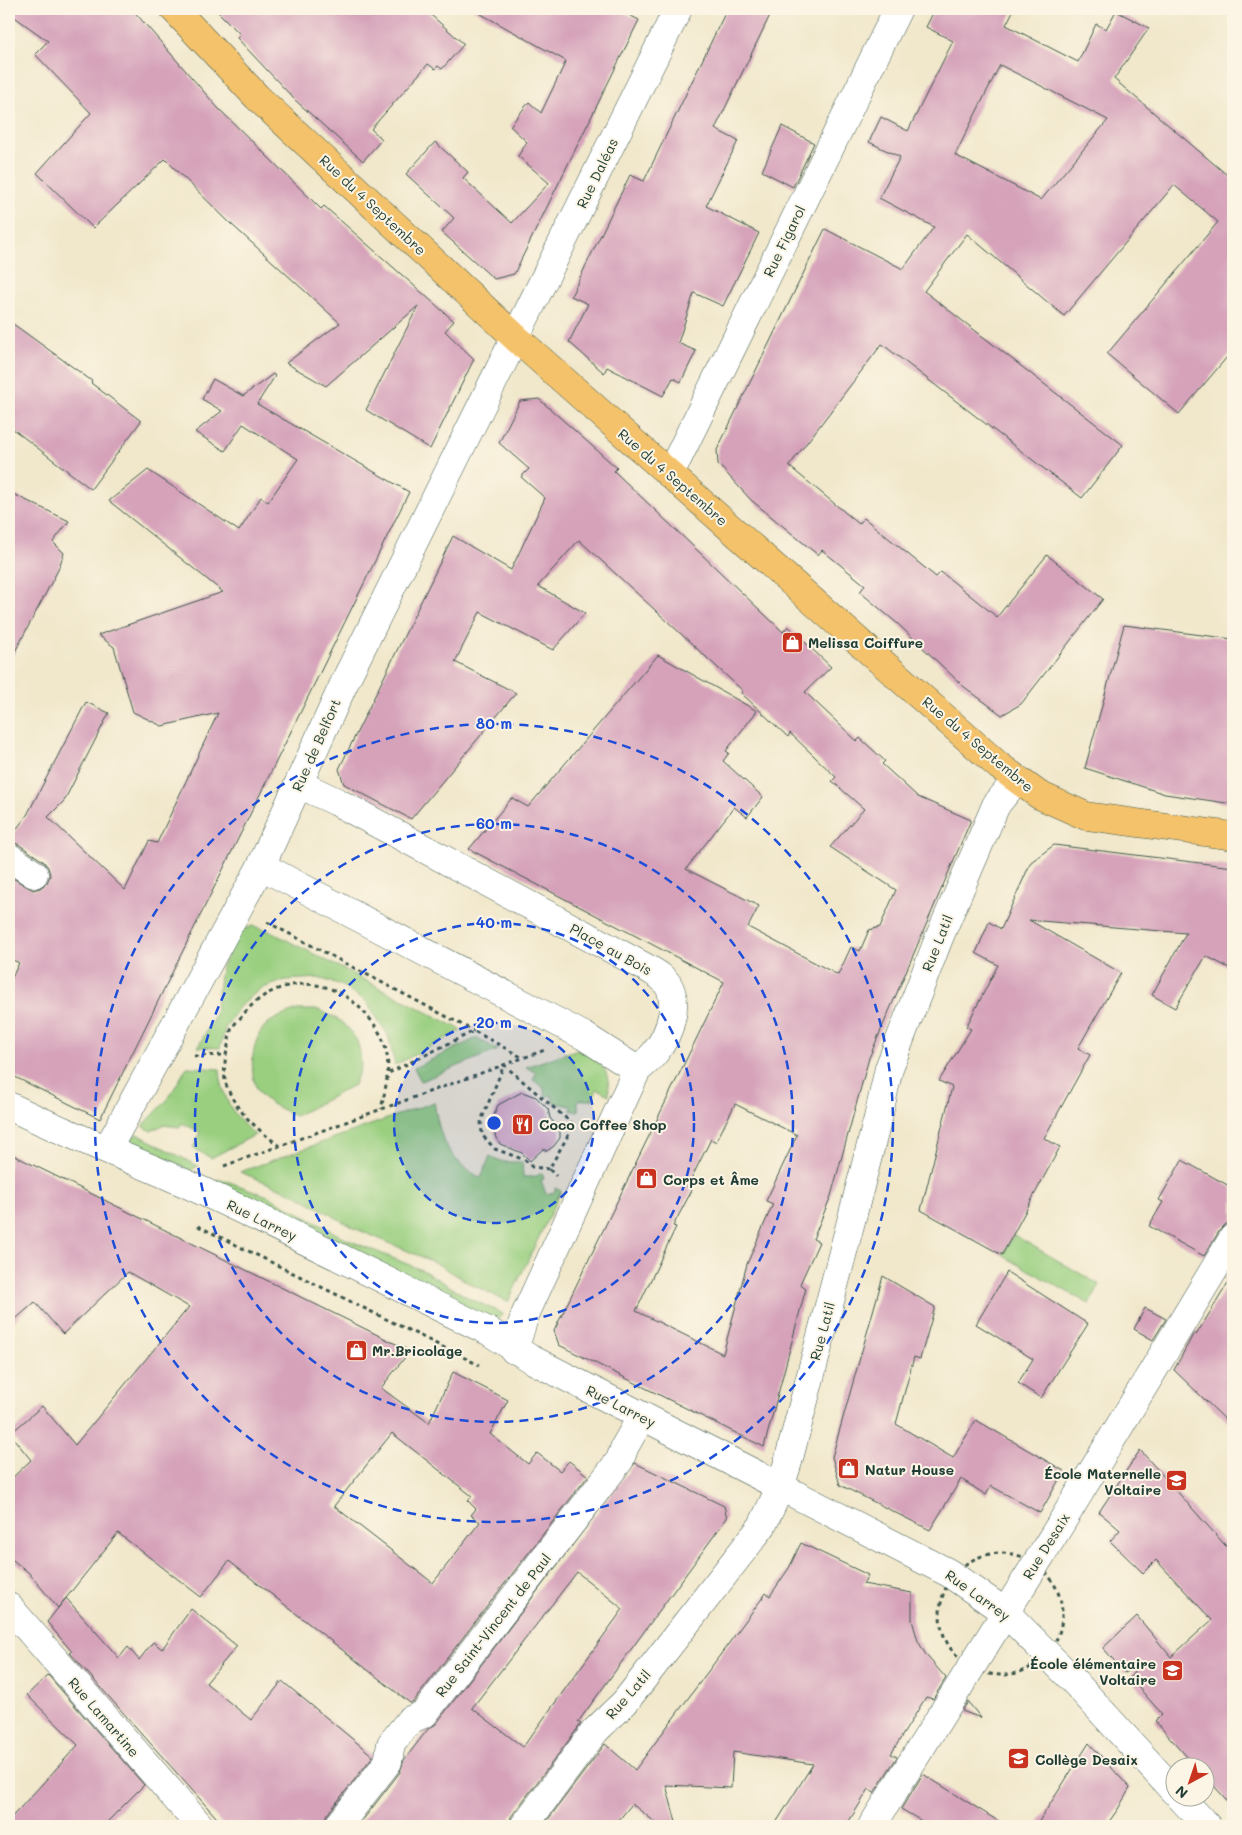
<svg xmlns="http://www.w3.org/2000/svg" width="1242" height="1835" viewBox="0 0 1242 1835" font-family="Mali,sans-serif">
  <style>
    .green { fill: #9acf80; stroke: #5c865a }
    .building { fill: #d5a2ba; fill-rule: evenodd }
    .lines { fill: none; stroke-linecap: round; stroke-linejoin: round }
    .minor-casing { stroke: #3e574b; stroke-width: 29 }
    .major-casing { stroke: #3e574b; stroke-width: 29 }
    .path { stroke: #3e574b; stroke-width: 3; stroke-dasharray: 4 4; stroke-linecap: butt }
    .minor { stroke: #fff; stroke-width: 28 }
    .major { stroke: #f4c26a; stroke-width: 28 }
    .ring { fill: none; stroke: #1d4ed8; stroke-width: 2.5; stroke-dasharray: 9 6 }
    .labels { text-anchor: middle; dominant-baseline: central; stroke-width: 4; stroke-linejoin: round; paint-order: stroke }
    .street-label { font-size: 14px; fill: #1f3d34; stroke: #fcf5e5 }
    .poi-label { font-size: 14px; font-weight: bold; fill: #1f3d34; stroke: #fcf5e5; text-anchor: start }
    .centre { fill: #1d4ed8; stroke: #fcf5e5; stroke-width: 2.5 }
    .ring-label { font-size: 15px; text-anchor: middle; font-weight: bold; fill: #1d4ed8; stroke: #fcf5e5; stroke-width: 4; stroke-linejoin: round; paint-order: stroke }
  </style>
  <rect width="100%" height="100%" fill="#fcf5e5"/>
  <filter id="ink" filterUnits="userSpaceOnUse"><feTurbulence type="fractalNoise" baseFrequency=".02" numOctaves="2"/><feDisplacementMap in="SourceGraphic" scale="10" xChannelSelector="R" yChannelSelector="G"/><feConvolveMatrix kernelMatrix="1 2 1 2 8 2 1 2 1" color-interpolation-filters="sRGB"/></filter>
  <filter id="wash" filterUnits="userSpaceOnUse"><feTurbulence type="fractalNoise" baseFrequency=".0096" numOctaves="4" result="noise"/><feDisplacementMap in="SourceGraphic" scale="20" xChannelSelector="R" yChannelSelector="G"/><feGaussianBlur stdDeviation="1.12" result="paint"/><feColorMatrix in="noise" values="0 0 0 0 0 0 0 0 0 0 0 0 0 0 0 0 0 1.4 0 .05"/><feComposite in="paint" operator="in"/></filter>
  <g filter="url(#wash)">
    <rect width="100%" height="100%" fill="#f1e8cc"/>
    <g class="green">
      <polygon points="253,926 269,931 462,1030 395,1065 388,1035 366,1001 341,985 318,978 286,980 260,989 239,1007 225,1028 220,1048 198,1047 215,1015 221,968 240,931"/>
      <path d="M 297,1010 L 319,1010 L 338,1019 L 348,1028 L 357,1041 L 360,1052 L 361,1066 L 354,1085 L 295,1116 C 286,1111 273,1106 265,1099 C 246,1084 250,1041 266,1025 C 274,1018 287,1014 297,1010 Z"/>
      <polygon points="477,1038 498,1050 421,1081 414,1068"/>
      <path d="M 578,1049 C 602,1060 609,1068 609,1095 L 597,1089 L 592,1100 L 578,1100 L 578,1111 L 571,1111 L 571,1106 L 553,1103 L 552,1095 L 546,1097 L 543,1087 L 533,1080 L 536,1073 L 526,1067 Z"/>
      <path d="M 187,1067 L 220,1069 C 221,1096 234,1118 255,1135 L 211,1158 L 193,1148 L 200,1132 L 182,1123 L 180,1127 L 163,1125 L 151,1131 L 143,1126 L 168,1099 Z"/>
      <path d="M 434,1102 C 440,1139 447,1159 481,1178 L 490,1156 L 503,1162 L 522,1162 L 523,1177 L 534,1177 L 542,1173 L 544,1179 L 541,1180 L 546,1194 L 555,1192 L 555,1188 L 561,1191 L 508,1302 L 471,1284 L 436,1263 L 354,1228 L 297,1195 L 240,1172 Z"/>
      <polygon points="137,1134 198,1166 185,1173 125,1142"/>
      <polygon points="221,1179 268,1196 346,1239 424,1271 469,1298 503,1314 497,1320 487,1322 207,1183"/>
      <polygon points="1014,1235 1100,1285 1089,1304 1002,1255"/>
    </g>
    <g id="blocks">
      <g class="building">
        <polygon points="9,9 132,9 218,108 321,209 324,206 454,321 445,331 474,359 430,449 366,410 418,306 326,386 286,363 340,323 230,223 165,159 93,228 37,173 91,113 35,54 48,41 9,13"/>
        <polygon points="215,9 424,9 464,44 442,69 438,66 435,69 428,64 371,129 382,139 363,161 295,100 237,38 240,34"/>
        <polygon points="472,9 617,9 639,20 514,274 494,279 442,232 454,218 406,174 435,142 468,172 463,178 512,223 549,183 518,156 527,142 510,126 529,102 541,113 566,61"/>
        <polygon points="727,9 773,9 715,129 738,141 706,206 759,233 723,306 694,293 678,343 696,351 681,382 673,378 663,396 607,367 604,373 569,342 588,304 571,296 630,175 644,181"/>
        <path d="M 935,9 L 1014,9 L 1006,25 L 1078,62 L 1096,24 L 1106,29 L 1116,11 L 1149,28 L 1114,79 L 1233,180 L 1233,350 L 1179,414 L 1107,354 L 1218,222 L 1174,185 L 1064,316 L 967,234 L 924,291 L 1123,445 L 1082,498 L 882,344 L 789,466 L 859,524 L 864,518 L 936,577 L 941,572 L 997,617 L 1047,555 L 1103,599 L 1021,704 L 1002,715 L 963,686 L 898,624 L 860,592 L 865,585 L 822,550 L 818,555 L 751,500 L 718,464 L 717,450 L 825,229 L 903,269 L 934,227 L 879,198 L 900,157 L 869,142 L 881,117 L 908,131 L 953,41 L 926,27 ZM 1000,65 L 1108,120 L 1041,200 L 955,155 Z"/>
        <polygon points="782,126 814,143 793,187 762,171"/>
        <polygon points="9,321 92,381 91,383 141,421 91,489 9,426"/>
        <polygon points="273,374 275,376 257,404 409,492 100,1119 9,1074 9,984 19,963 9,958 9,876 33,890 40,888 47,883 50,875 48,867 43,861 18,844 9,842 9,839 27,815 86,702 109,713 64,801 48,817 125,890 149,841 157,843 218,713 162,726 133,712 114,647 98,635 223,592 109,501 148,470 239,531 261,497 268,502 298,459 243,424 225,451 195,432 222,411 202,399 213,379 243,396"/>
        <path d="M 539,399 L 617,468 L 614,471 L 783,632 L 788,626 L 831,667 L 805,692 L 857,741 L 860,738 L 885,761 L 882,764 L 918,797 L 971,820 L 869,1058 L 831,1196 L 813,1239 L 819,1242 L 800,1284 L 806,1288 L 764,1447 L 559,1345 L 554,1331 L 724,982 L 469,849 L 512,798 L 528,807 L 658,655 L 757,711 L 726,751 L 729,753 L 723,761 L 763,797 L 747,817 L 734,807 L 686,869 L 759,906 L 748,927 L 838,975 L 851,947 L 860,951 L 869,930 L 880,927 L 896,890 L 830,847 L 864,809 L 832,781 L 836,777 L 790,733 L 788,737 L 741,693 L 743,691 L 579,540 L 538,586 L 585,613 L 553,650 L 480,612 L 455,662 L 516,693 L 411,819 L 344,784 L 339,769 L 453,536 L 511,570 L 545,498 L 521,477 L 529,469 L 499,443 L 520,401 ZM 735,1104 L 797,1135 L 766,1201 L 773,1204 L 747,1264 L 723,1354 L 636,1311 L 676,1227 L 673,1226 L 692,1190 L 687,1187 L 711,1139 L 716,1142 Z"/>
        <polygon points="9,492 69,521 53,542 64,553 58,570 9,663"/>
        <polygon points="1124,625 1233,639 1233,804 1165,794 1085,768"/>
        <polygon points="1054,845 1233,867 1233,970 1206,956 1175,1008 1152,995 1186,933 1029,920 1121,973 1078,1048 1090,1055 1044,1138 1060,1147 1002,1255 921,1210 952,1087 939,1081 971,1029 966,1027 998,965 976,953 989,922 1001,929 1031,862"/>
        <polygon points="522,1092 536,1097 548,1109 550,1118 560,1130 560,1138 554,1146 547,1151 543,1149 530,1161 522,1153 500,1144 496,1138 494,1131 493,1118 498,1105"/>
        <path d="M 9,1153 L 410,1351 L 381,1388 L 429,1423 L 453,1372 L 508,1400 L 490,1434 L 528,1464 L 537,1453 L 560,1471 L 569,1461 L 588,1476 L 414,1701 L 410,1703 L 229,1561 L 201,1597 L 118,1533 L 58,1608 L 28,1572 L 9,1557 L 9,1481 L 31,1460 L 10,1434 L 42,1406 L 75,1445 L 189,1307 L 128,1272 L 63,1334 L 35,1302 L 9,1325 ZM 392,1433 L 472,1496 L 468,1501 L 476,1509 L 471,1515 L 480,1522 L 433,1583 L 334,1506 Z"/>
        <polygon points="1182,1160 1233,1188 1233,1222 1226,1224 1220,1230 1204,1256 1149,1226 1163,1202 1159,1200"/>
        <polygon points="1007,1272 1088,1324 1041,1398 1018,1383 1033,1359 976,1324"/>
        <polygon points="1233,1275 1233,1427 1174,1370 1194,1333 1196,1335"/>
        <polygon points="883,1276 935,1307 920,1359 914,1357 896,1424 953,1458 976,1420 1064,1471 1040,1513 991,1486 986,1495 961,1479 930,1530 840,1485 832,1457"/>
        <polygon points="1145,1308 1166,1319 1153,1340 1134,1329"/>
        <polygon points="1140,1450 1233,1554 1233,1807 1204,1775 1204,1768 1197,1768 1155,1721 1162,1714 1130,1678 1138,1666 1125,1673 1103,1648 1137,1616 1171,1657 1212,1620 1156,1560 1143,1573 1110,1541 1120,1530 1099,1512"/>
        <path d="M 635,1463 L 724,1506 L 727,1518 L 578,1722 L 581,1724 L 511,1817 L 509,1826 L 358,1826 L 400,1772 L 404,1760 L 428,1729 L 436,1724 ZM 577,1572 L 623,1609 L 523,1747 L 472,1708 Z"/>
        <polygon points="801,1543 868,1575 863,1584 912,1593 912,1620 918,1641 926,1655 946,1678 933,1699 926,1697 891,1754 897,1757 874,1793 869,1789 846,1826 774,1826 813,1764 733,1752 731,1788 666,1785 677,1826 660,1826 632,1804 614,1826 543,1826 605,1744 635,1770 766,1593 770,1596 789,1568"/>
        <polygon points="66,1598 119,1658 128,1647 139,1660 153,1642 162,1649 191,1609 237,1646 206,1683 251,1720 282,1681 373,1756 326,1816 323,1826 224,1826 70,1653 72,1652 47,1622"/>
        <polygon points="48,1675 144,1785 103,1826 9,1826 9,1820 78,1745 27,1695"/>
        <polygon points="968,1702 981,1718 962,1711"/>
        <polygon points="1089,1743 1130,1788 1118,1809 1106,1826 1036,1826"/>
        <polygon points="923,1774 1006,1826 930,1826 901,1809"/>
      </g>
    </g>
  </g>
  <g filter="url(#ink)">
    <use href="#blocks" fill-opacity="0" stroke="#3e574b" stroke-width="1"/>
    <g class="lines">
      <defs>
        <g id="minor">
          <polyline points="670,474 898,9"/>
          <path d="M 299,784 L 337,802 L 645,967 C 650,970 656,973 661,977 C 684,995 670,1035 654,1054 C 649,1060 643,1065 637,1070 L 525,1315 L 514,1350"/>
          <polyline points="9,857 34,874"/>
          <polyline points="261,866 584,1036 637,1070"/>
          <path d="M 9,1106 C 68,1135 130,1158 189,1185 C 291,1232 390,1283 490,1332 L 529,1358 L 949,1573 L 1005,1612 L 1071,1678 L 1174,1791"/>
          <polyline points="108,1148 261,866 347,677 678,9"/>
          <polyline points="9,1607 200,1826"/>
          <polyline points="1181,1798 1207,1826"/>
          <polyline points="338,1826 388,1762 391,1744 410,1720 424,1714 620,1460 625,1446 642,1416"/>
          <polyline points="524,1826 595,1731 625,1702 762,1526 780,1488 788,1462 878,1118 889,1068 939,938 996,805 1017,779"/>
          <polyline points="872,1826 1060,1525 1233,1238"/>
        </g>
        <polyline id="major" points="174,9 257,97 516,338 999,766 1039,795 1086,816 1233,836"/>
      </defs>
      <use href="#minor" class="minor-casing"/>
      <use href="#major" class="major-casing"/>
      <g class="path">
        <polyline points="267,922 474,1031"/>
        <polyline points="194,1056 226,1055"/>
        <polyline points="389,1073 474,1031 523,1058"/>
        <path d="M 280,1146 C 258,1130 235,1111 226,1084 C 223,1076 225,1059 227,1050 C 229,1043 229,1034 232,1028 C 234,1024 239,1020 242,1016 C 272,977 325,973 360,1008 C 394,1042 391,1066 381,1109"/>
        <polyline points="224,1166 545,1050"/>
        <polyline points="549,1169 532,1167 525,1160 495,1149 482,1135 481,1121 504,1065 574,1125 549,1169 556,1176"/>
        <polyline points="198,1226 479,1365"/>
        <circle cx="1001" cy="1614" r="61"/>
      </g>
      <use href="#minor" class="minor"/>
      <use href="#major" class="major"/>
    </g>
  </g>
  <circle cx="494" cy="1123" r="100" fill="#1d4ed8" fill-opacity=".12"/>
  <g class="ring">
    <circle cx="494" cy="1123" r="100"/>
    <circle cx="494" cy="1123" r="200"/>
    <circle cx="494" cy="1123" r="299"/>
    <circle cx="494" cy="1123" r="399"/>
  </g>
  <defs>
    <symbol id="shop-square" viewBox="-11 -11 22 22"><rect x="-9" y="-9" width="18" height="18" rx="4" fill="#c8321e" stroke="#fcf5e5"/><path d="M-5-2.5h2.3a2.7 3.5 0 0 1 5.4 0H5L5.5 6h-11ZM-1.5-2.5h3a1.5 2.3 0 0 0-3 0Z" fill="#fff"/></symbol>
    <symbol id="restaurant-square" viewBox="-11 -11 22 22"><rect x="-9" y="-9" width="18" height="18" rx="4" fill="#c8321e" stroke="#fcf5e5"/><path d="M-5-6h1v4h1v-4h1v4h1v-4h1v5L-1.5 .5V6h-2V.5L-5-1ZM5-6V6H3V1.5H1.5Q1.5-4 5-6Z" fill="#fff"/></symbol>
    <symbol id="school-square" viewBox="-11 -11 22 22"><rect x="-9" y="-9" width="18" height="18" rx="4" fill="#c8321e" stroke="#fcf5e5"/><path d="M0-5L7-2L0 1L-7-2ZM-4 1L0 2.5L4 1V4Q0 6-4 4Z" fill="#fff"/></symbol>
  </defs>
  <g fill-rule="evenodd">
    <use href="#shop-square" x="780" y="630" width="25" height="25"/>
    <use href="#restaurant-square" x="510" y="1112" width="25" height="25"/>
    <use href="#shop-square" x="634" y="1166" width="25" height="25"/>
    <use href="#shop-square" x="344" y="1338" width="25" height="25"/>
    <use href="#shop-square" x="836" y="1456" width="25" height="25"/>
    <use href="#school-square" x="1164" y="1468" width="25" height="25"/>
    <use href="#school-square" x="1160" y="1658" width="25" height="25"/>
    <use href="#school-square" x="1006" y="1746" width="25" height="25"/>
  </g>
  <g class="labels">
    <g class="street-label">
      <text transform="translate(597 173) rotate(-64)">Rue Daléas</text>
      <text transform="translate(373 205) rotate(43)">Rue du 4 Septembre</text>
      <text transform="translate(784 241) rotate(-64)">Rue Figarol</text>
      <text transform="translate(673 477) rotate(41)">Rue du 4 Septembre</text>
      <text transform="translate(978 744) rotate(40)">Rue du 4 Septembre</text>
      <text transform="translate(316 745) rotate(-66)">Rue de Belfort</text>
      <text transform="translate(937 943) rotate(-68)">Rue Latil</text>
      <text transform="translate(611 949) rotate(29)">Place au Bois</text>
      <text transform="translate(262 1220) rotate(26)">Rue Larrey</text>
      <text transform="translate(822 1331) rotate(-75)">Rue Latil</text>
      <text transform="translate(621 1406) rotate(27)">Rue Larrey</text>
      <text transform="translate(1046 1546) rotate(-58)">Rue Desaix</text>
      <text transform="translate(978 1595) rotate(36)">Rue Larrey</text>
      <text transform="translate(493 1625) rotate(-52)">Rue Saint-Vincent de Paul</text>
      <text transform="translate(628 1694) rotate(-49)">Rue Latil</text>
      <text transform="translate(104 1717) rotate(49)">Rue Lamartine</text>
    </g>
    <g class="poi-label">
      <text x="808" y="642">Melissa Coiffure</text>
      <text x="539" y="1124">Coco Coffee Shop</text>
      <text x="663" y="1179">Corps et Âme</text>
      <text x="372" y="1350">Mr.Bricolage</text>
      <text x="865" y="1469">Natur House</text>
      <text x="1161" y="1473" text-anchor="end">École Maternelle<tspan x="1161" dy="16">Voltaire</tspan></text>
      <text x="1156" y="1663" text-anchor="end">École élémentaire<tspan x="1156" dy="16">Voltaire</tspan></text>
      <text x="1035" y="1759">Collège Desaix</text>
    </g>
  </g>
  <circle cx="494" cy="1123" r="8" class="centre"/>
  <g class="ring-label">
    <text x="494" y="729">80 m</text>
    <text x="494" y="829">60 m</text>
    <text x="494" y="928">40 m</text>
    <text x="494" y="1028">20 m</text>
  </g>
  <rect width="1242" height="1835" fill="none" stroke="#fcf5e5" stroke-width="30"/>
  <g transform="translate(1190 1782) rotate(220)"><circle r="24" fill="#fcf5e5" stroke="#a4ab9e"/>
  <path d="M0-4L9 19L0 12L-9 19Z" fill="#c8321e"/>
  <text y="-8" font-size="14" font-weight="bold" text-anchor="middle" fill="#1f3d34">N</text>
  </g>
</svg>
